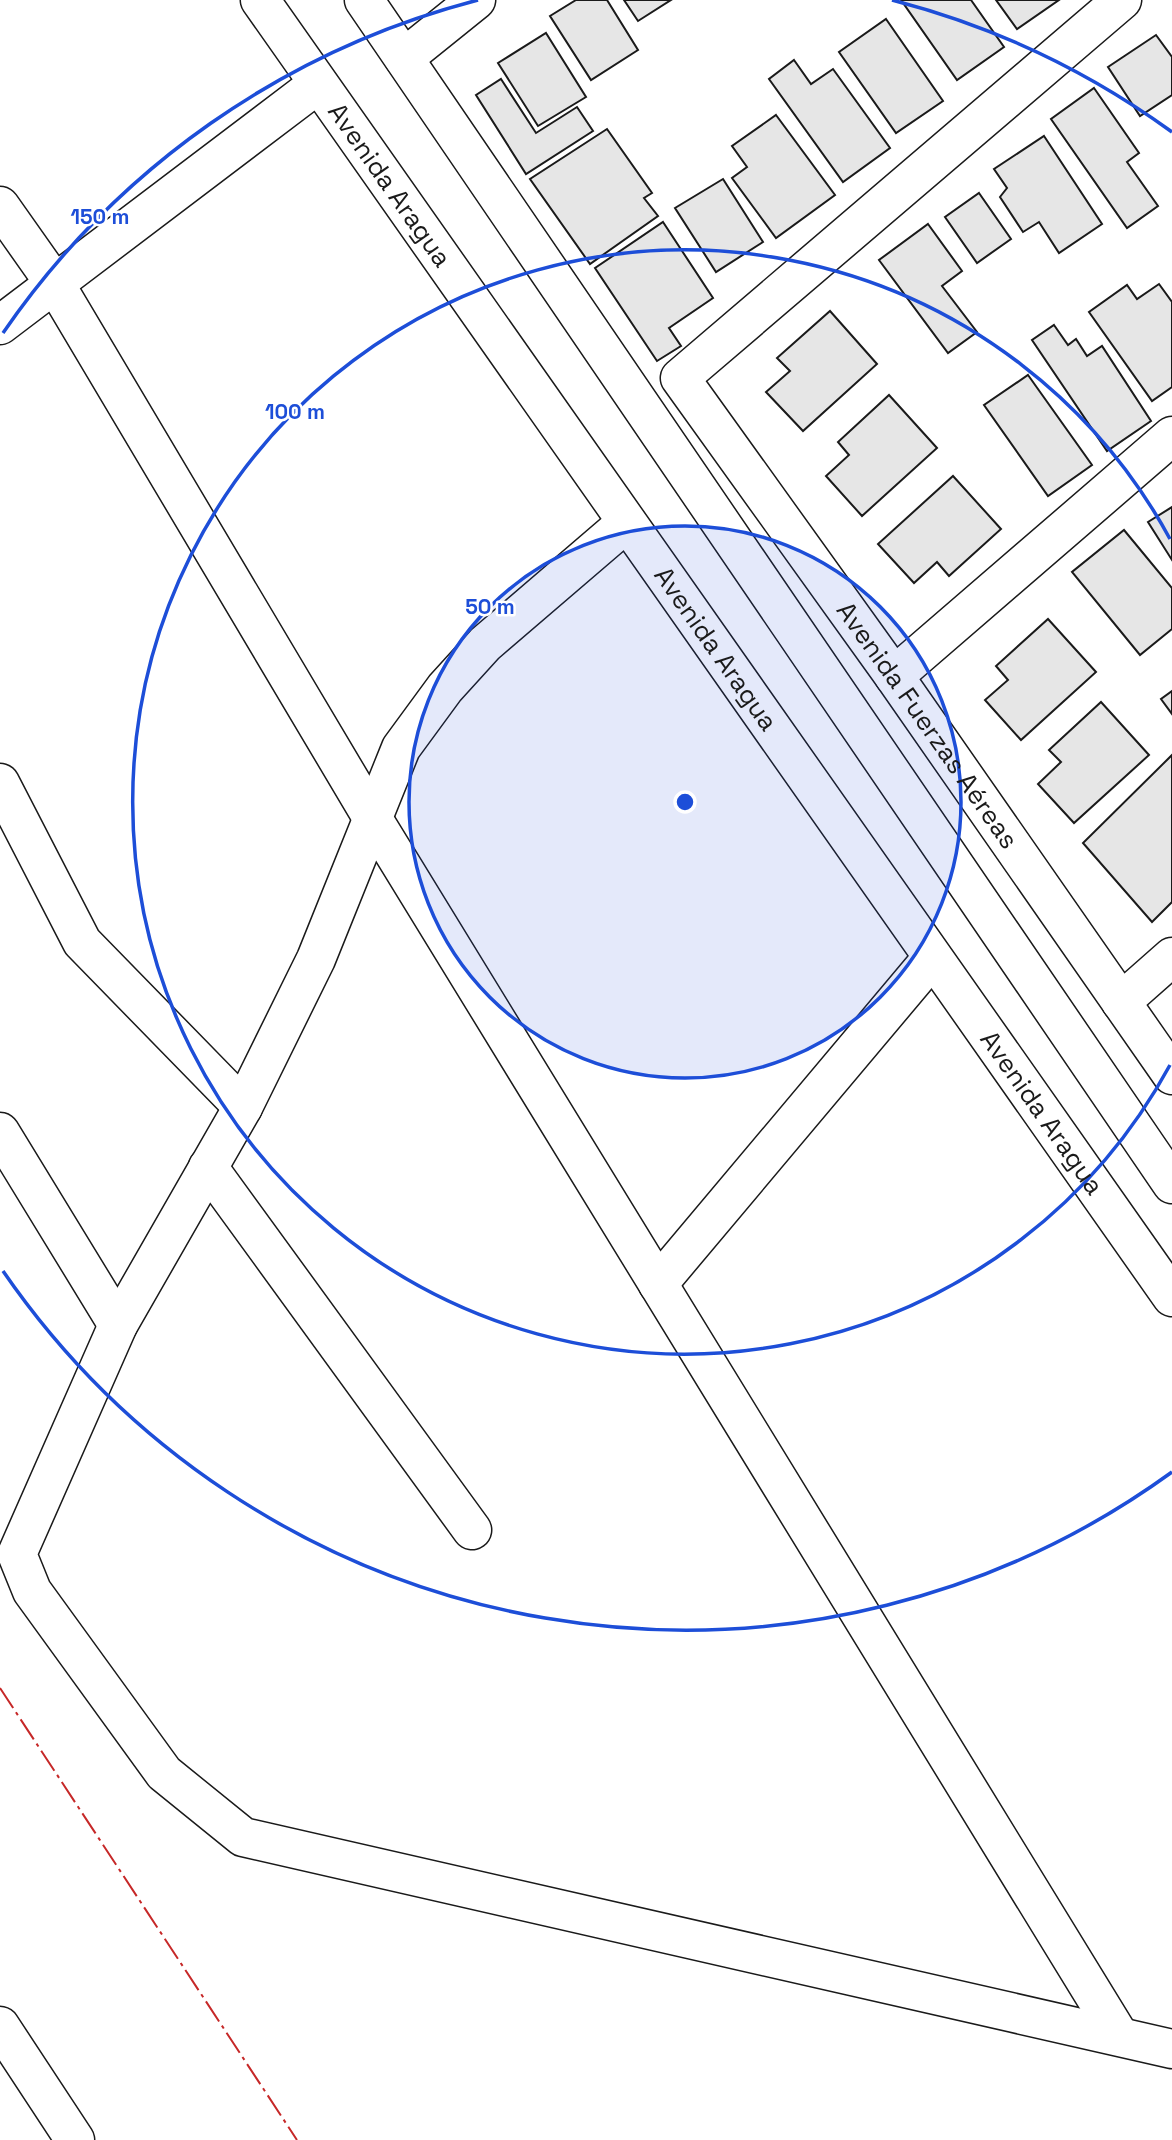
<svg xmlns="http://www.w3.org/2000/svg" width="1172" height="2140" viewBox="0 0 1172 2140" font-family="'Space Grotesk',sans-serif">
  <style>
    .building { fill: #e6e6e6; stroke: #1a1a1a; stroke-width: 2 }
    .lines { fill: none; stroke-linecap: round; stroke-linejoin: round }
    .minor-casing { stroke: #1a1a1a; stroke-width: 41 }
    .highway-casing { stroke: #1a1a1a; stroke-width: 41 }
    .minor { stroke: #fff; stroke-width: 38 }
    .highway { stroke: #fff; stroke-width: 38 }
    .power { stroke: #c62828; stroke-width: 2; stroke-dasharray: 24 5 3.5 5; stroke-linecap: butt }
    .ring { fill: none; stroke: #1d4ed8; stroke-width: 3.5 }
    .labels { text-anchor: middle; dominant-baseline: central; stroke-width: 5; stroke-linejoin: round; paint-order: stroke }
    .street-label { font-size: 26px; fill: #1a1a1a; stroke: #fff }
    .centre { fill: #1d4ed8; stroke: #fff; stroke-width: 3.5 }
    .ring-label { font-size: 21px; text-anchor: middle; font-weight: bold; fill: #1d4ed8; stroke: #fff; stroke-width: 5; stroke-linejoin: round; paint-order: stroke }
  </style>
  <rect width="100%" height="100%" fill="#fff"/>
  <g class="building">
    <polygon points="576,0 607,0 638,50 591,80 550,16"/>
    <polygon points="624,0 671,0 638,21"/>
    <polygon points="901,0 971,0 1004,47 957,80"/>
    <polygon points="996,0 1059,0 1017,29"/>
    <polygon points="886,19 943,101 896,133 839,52"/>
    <polygon points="546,33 586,97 538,126 498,63"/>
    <polygon points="1156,35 1172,57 1172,95 1140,116 1108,67"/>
    <polygon points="794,60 811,84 833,69 890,148 843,182 769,79"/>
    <polygon points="501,79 536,133 577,107 593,131 526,174 476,95"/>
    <polygon points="1094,88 1139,153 1127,162 1158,206 1127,228 1051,119"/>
    <polygon points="776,115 835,195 776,238 732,178 747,167 732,146"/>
    <polygon points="607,129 652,193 644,198 658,216 590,264 530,179"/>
    <polygon points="1044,136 1102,224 1059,253 1039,222 1023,232 1000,197 1007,188 994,169"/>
    <polygon points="723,179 763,242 716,272 675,208"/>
    <polygon points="979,193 1011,239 977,263 945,217"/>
    <polygon points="663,222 713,298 669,328 681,346 657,361 595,268"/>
    <polygon points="928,224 962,271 942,286 977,332 948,353 879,260"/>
    <polygon points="1159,284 1172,302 1172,387 1152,401 1089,312 1127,285 1137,299"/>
    <polygon points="830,311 877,364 803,431 766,392 790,371 777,358"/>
    <polygon points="1054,325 1068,345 1076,339 1087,356 1102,346 1151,421 1107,451 1032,340"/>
    <polygon points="1028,375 1092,465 1048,496 984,405"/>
    <polygon points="889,395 937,448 862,516 826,476 849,455 838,442"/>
    <polygon points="953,476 1001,529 949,576 937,562 914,583 878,544"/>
    <polygon points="1172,507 1172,560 1148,522"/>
    <polygon points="1124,530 1172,588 1172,629 1140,655 1072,572"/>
    <polygon points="1048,619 1096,672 1021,740 985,700 1008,680 996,666"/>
    <polygon points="1172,691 1172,714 1161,699"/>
    <polygon points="1101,702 1149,755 1074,823 1038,784 1061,762 1049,750"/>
    <polygon points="1172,755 1172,902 1152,922 1083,843"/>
  </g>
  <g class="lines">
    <defs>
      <g id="minor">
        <path id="s1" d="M 260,0 L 1172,1297"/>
        <polyline points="364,0 1172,1184"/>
        <path id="s2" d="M 1122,0 L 680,378 L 894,676 L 1172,1075"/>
        <polyline points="404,58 476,0"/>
        <polyline points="0,206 55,284 373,819 1118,2034"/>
        <polyline points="0,325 318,84"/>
        <polyline points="626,523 485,644 445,688 401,748 316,959 243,1107 118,1325 17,1554 32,1591 164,1773 243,1837 1172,2049"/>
        <polyline points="894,676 1172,436"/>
        <polyline points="0,783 82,942 243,1107"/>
        <polyline points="1121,1002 1172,957"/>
        <polyline points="0,1132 118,1325"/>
        <polyline points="208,1167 472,1530"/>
        <polyline points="658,1284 932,958"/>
      </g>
      <polyline id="highway" points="0,2026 75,2140"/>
    </defs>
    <use href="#minor" class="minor-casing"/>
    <use href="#highway" class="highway-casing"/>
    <use href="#minor" class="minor"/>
    <use href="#highway" class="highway"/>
    <polyline class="power" points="0,1688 297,2140"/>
  </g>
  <circle cx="685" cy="802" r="276" fill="#1d4ed8" fill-opacity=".12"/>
  <g class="ring">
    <circle cx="685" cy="802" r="276"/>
    <path d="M1170 1065A552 552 0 1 1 1170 539"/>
    <path d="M1172 1472A828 828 0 0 1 3 1271M3 333A828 828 0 0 1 478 0M892 0A828 828 0 0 1 1172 132"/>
  </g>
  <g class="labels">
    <g class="street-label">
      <text stroke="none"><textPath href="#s1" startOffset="226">Avenida Aragua</textPath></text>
      <text stroke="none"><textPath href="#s1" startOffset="793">Avenida Aragua</textPath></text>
      <text stroke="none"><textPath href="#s2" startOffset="1008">Avenida Fuerzas Aéreas</textPath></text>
      <text stroke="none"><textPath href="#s1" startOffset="1360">Avenida Aragua</textPath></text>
    </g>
  </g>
  <circle cx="685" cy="802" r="10" class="centre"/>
  <g class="ring-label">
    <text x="100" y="224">150 m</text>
    <text x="295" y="419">100 m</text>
    <text x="490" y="614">50 m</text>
  </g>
</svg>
